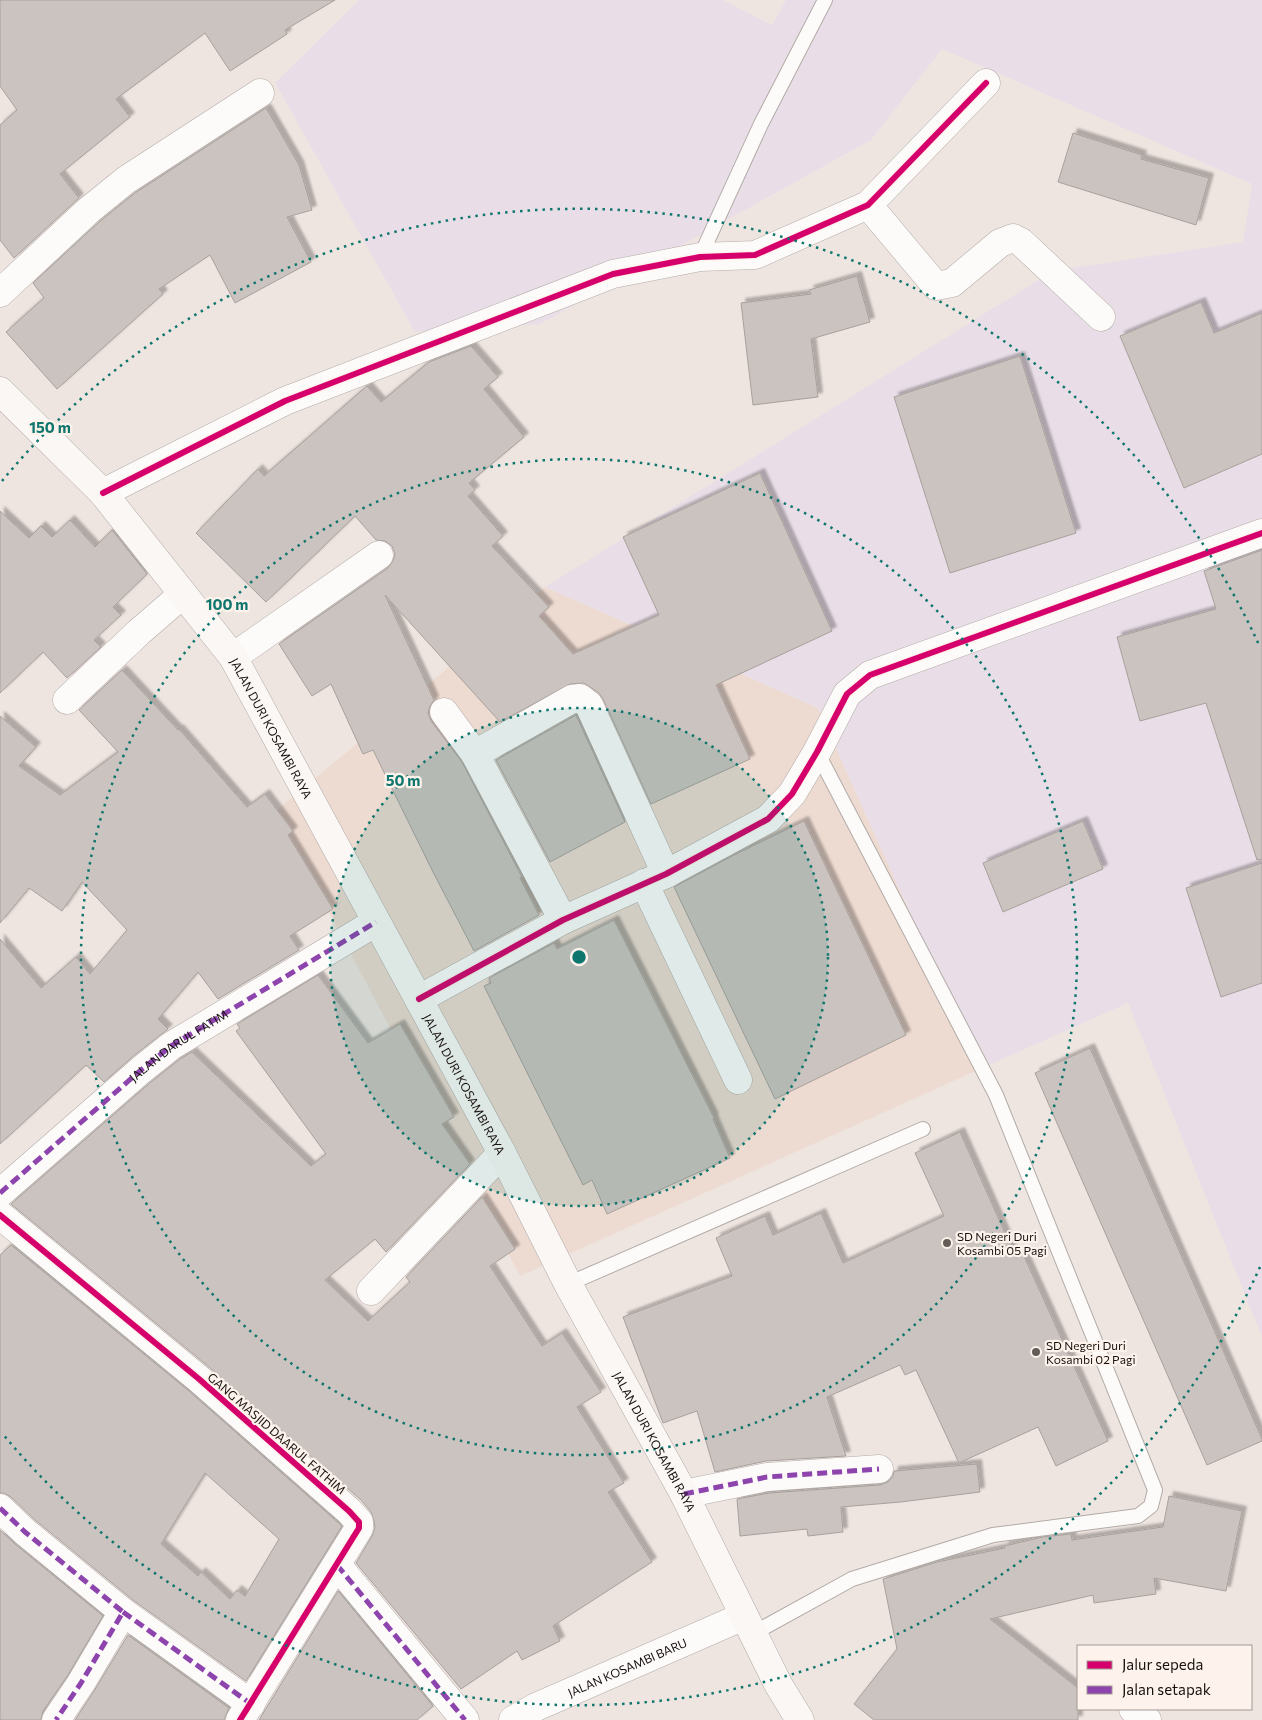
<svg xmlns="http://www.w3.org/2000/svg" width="1262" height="1720" viewBox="0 0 1262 1720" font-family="Commissioner,sans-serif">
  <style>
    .built { fill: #eddad0 }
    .industrial { fill: #e9dee7 }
    .building { fill: #cbc3bf; stroke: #a8a09c; fill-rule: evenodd; filter: url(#shadow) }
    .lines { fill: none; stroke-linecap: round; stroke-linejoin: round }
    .service-casing { stroke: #b2aba7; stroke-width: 16 }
    .minor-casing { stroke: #b2aba7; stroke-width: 29 }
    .secondary-casing { stroke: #b2aba7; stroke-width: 29 }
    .service { stroke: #fdfbfa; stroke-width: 14 }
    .minor { stroke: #fdfbfa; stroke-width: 28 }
    .secondary { stroke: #faf7f5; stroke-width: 28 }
    .quiet { stroke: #8e44ad; stroke-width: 5; stroke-dasharray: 10 5; stroke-linecap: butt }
    .cycleway-casing { stroke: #fdf3ec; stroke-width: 9 }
    .cycleway { stroke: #d6006c; stroke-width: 6 }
    .ring { fill: none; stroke: #0f766e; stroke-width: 2.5; stroke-dasharray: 2.5 5 }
    .poi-dot { fill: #635c58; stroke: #fdf3ec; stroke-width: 2 }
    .labels { text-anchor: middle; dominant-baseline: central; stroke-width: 4.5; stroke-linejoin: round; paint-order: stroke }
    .street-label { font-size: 12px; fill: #18120f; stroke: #fdf3ec }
    .poi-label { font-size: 12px; fill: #18120f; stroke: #fdf3ec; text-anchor: start }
    .centre { fill: #0f766e; stroke: #fdf3ec; stroke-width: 2.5 }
    .ring-label { font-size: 15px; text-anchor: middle; font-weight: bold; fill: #0f766e; stroke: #fdf3ec; stroke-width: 4.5; stroke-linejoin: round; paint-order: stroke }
  </style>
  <defs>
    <filter id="shadow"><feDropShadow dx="4.5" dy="-4.5" stdDeviation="1" flood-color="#0004"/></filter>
  </defs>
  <rect width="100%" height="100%" fill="#efe5e0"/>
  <polygon class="built" points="545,587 818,708 980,1069 520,1276 276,811"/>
  <polygon class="industrial" points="359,0 723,0 772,25 786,0 1262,0 1262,1337 1128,1003 980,1069 818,708 545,587 1053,271 1243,242 1252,184 942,49 871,140 540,324 415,332 275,83"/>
  <g class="building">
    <polygon points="0,0 335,0 285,30 287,34 230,71 205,33 116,99 130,117 60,174 79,198 14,258 0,240 0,125 17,110 0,86"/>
    <polygon points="266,108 299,165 312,210 287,217 311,262 235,303 210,255 159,289 163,294 57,389 6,332 44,298 33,283 99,222 135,193"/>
    <polygon points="1073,133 1142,155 1141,159 1209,178 1196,225 1058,182"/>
    <polygon points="857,276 870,322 811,339 818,397 753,405 741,303 811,294 809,290"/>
    <polygon points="1201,302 1214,333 1262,313 1262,454 1184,488 1120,336"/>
    <polygon points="471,346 498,377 484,389 524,437 469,483 475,490 468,496 503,536 492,546 549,607 539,616 573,654 659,615 623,537 760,473 832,631 716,685 750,759 651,804 603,699 599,693 584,683 570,684 500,722 385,595 434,700 430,706 428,713 431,721 462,762 522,877 520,878 539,915 474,951 433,872 373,750 363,754 331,684 312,696 279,644 388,568 393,561 395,554 392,546 385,541 376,540 355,516 266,602 196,533 258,469 264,476 367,386 381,402 429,362"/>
    <polygon points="1020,356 1076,533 950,573 894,397"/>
    <polygon points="0,511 29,538 41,526 52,537 70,520 95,547 112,530 147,574 113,607 121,615 94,640 101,647 67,678 43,652 0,693"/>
    <polygon points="1262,550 1262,859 1257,860 1206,703 1140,721 1117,637 1216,609 1204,571"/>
    <polygon points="122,670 178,730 179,729 247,807 265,794 293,831 288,835 333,909 290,936 299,950 218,999 198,972 158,1019 168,1029 131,1058 104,1082 86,1065 0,1144 0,939 41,988 76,957 90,974 127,930 82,882 62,911 29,888 0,923 0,716 36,747 19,766 60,795 118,752 79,710"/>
    <polygon points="576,715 625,822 550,862 496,760"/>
    <polygon points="804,821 906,1035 775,1099 674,887 734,855"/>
    <polygon points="1083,821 1103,869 1003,912 983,863"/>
    <polygon points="1262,863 1262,983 1221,997 1186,888"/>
    <polygon points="614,920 714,1118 713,1119 730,1158 607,1214 592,1180 583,1185 484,986 491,983 489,978 554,943 557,949"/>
    <polygon points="318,975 368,1043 400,1024 454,1117 442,1124 470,1164 386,1252 375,1239 325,1280 368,1321 410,1282 406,1277 482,1197 515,1249 490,1266 542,1346 562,1333 601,1392 577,1407 624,1483 608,1492 652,1562 553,1626 560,1641 522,1660 517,1651 461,1689 356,1563 372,1536 375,1528 374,1521 371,1512 361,1500 209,1367 11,1204 151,1082 180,1059 192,1052 311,1166 326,1154 236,1031 240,1028 237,1024"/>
    <polygon points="1090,1048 1262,1439 1262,1441 1207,1465 1035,1073"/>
    <polygon points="960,1132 1016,1258 1023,1254 1108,1441 1056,1466 1038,1427 959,1463 916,1370 905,1375 900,1365 827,1397 846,1456 766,1461 715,1472 697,1411 663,1423 623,1317 732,1276 716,1238 765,1216 773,1235 821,1213 843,1263 944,1216 915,1153"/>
    <path d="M 11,1245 L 189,1391 L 342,1526 L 246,1681 L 133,1600 L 35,1520 L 11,1497 L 4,1493 L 0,1493 L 0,1255 ZM 205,1473 L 279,1539 L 245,1596 L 237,1590 L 230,1599 L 201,1572 L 198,1576 L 161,1544 Z"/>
    <polygon points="977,1464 980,1492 901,1502 841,1507 843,1532 808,1536 807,1529 740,1536 737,1499 769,1493 880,1485 888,1482 893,1476 894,1471"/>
    <polygon points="1169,1496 1242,1511 1226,1591 1154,1578 1156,1594 1094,1603 1093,1595 990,1619 1078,1688 1078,1720 874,1720 854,1704 897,1649 883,1579 937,1562 1005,1548 1004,1546 1043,1537 1071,1534 1072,1540 1163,1527"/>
    <polygon points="0,1530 15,1544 103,1616 68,1675 43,1711 41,1720 0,1720"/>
    <polygon points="338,1591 433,1706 417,1720 259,1720"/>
    <polygon points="128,1635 229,1708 224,1720 75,1720 94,1691"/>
  </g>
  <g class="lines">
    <defs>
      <g id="service">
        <polyline points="700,257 761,124 825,0"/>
        <polyline points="568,1284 923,1129"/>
        <polyline points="752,1634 852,1579 993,1535 1138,1516 1151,1506 1155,1490 996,1095 817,752"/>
      </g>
      <g id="minor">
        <polyline points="868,205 936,286 952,283 1000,243 1013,238 1021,242 1101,317"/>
        <polyline points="0,293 89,210 126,180 260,93"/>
        <polyline points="103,493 285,401 613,274 700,257 755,255 868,205 986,83"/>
        <polyline points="233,657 379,555"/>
        <polyline points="67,700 139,632 183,594"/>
        <polyline points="444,712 475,754 572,699 580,698 589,705 666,874"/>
        <polyline points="475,754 563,920"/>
        <polyline points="644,883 738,1080"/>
        <polyline points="419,999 563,920 666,874 768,819 792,794 817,752 847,694 870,675 1262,533"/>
        <polyline points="0,1193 141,1070 171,1046 376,922"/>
        <polyline points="0,1215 199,1379 349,1511 359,1522 359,1528 240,1720"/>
        <polyline points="371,1291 502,1153"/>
        <polyline points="684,1494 767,1477 879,1469"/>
        <polyline points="0,1508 25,1532 123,1612 81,1683 56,1720"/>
        <polyline points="337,1565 465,1720"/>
        <polyline points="123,1612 251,1704"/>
        <polyline points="1133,1709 1147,1720"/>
        <path id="s1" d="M 513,1720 L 536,1707 L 744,1616"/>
      </g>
      <g id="secondary">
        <path id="s2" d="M 0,391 L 103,493 L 233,657 L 502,1153 L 568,1284 L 684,1494 L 778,1684 L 800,1720"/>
      </g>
    </defs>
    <use href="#service" class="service-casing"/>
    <use href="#minor" class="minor-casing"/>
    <use href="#secondary" class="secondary-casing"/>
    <use href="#service" class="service"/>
    <use href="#minor" class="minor"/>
    <use href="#secondary" class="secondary"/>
    <g class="quiet">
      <path id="s3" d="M 0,1193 L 141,1070 L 171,1046 L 376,922"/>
      <polyline points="684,1494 767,1477 879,1469"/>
      <polyline points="0,1508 25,1532 123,1612 81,1683 56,1720"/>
      <polyline points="337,1565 465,1720"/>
      <polyline points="123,1612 251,1704"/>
    </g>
    <defs>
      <g id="cycleway">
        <polyline points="103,493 285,401 613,274 700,257 755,255 868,205 986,83"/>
        <polyline points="419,999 563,920 666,874 768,819 792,794 817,752 847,694 870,675 1262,533"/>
        <polyline points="0,1215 199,1379 349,1511 359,1522 359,1528 240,1720"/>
      </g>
    </defs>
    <use href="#cycleway" class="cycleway-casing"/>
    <use href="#cycleway" class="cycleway"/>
  </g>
  <circle cx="579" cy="957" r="249" fill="#0f766e" fill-opacity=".12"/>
  <g class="ring">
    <circle cx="579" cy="957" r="249"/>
    <circle cx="579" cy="957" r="498"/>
    <path d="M1260 1267A748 748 0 0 1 2 1433M2 481A748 748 0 0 1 1260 647"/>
  </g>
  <g class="poi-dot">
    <circle cx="947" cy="1243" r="5"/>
    <circle cx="1036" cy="1352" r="5"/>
  </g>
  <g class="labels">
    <g class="street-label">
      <text stroke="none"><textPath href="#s2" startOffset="435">JALAN DURI KOSAMBI RAYA</textPath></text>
      <text stroke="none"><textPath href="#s3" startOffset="232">JALAN DARUL FATIM</textPath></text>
      <text stroke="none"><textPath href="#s2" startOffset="840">JALAN DURI KOSAMBI RAYA</textPath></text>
      <text transform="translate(277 1433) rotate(41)">GANG MASJID DAARUL FATHIM</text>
      <text stroke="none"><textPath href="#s2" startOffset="1245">JALAN DURI KOSAMBI RAYA</textPath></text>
      <text stroke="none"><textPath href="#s1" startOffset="126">JALAN KOSAMBI BARU</textPath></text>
    </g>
    <g class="poi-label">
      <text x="957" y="1236">SD Negeri Duri<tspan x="957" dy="14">Kosambi 05 Pagi</tspan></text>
      <text x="1046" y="1345">SD Negeri Duri<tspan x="1046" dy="14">Kosambi 02 Pagi</tspan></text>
    </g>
  </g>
  <circle cx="579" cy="957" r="8" class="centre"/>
  <g class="ring-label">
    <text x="50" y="433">150 m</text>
    <text x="227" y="610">100 m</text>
    <text x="403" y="786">50 m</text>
  </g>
  <rect x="1077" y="1645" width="175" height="65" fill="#fdf3ec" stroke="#a19994"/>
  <rect x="1087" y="1661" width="25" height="8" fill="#d6006c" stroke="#a19994"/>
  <text x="1122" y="1670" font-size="15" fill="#18120f">Jalur sepeda</text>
  <rect x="1087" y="1686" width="25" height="8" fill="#8e44ad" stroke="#a19994"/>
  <text x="1122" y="1695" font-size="15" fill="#18120f">Jalan setapak</text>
</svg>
